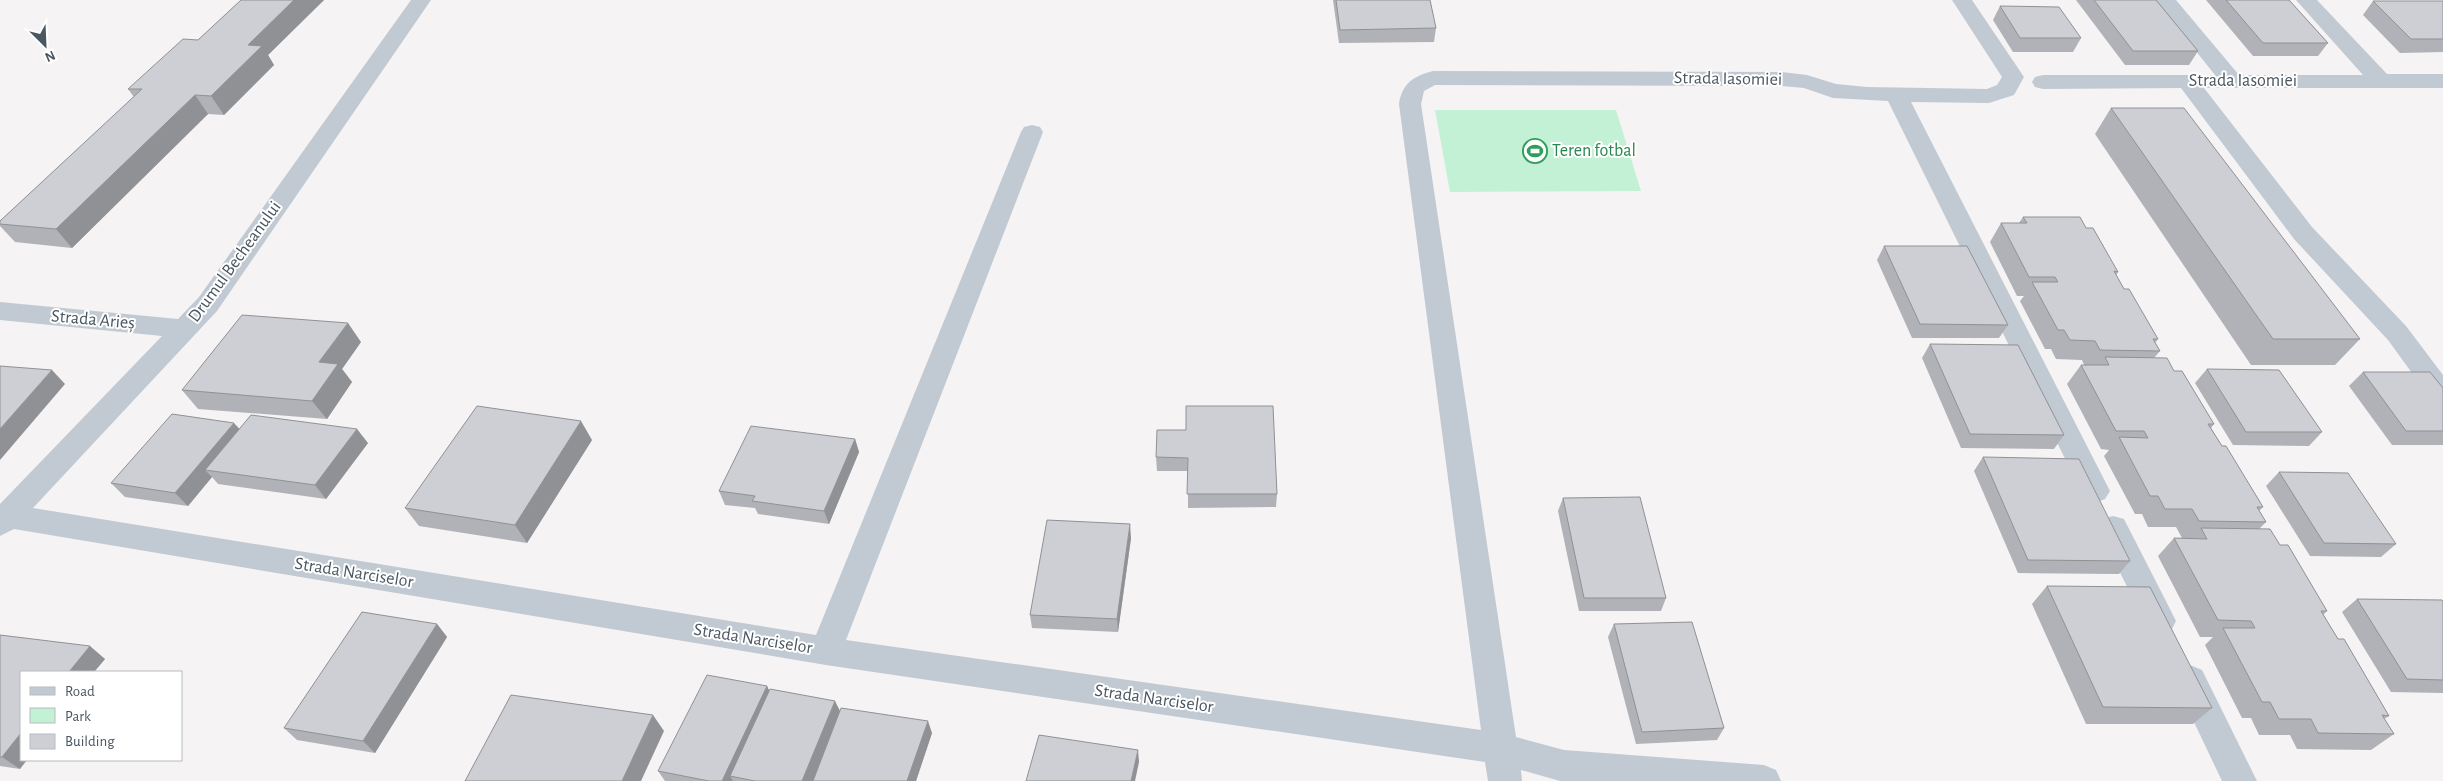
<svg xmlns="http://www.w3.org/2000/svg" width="2443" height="781" viewBox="0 0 2443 781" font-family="'Alegreya Sans',sans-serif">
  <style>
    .green { fill: #c3f1d5 }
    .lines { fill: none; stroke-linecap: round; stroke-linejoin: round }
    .minor { fill: #c1cad2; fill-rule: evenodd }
    .wall { fill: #b0b2b7 }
    .shaded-wall { fill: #909195 }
    .building { fill: #cdcfd5; stroke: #909195 }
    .labels { text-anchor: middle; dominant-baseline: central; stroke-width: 4; stroke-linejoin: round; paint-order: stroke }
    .street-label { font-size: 18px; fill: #4a5661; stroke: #fff }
    .leisure-label { font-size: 18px; fill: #27864d; stroke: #fff; text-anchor: start }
  </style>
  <rect width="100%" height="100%" fill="#f5f3f3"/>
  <polygon class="green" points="1435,110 1616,110 1641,191 1450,192"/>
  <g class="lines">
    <g class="minor">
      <path d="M 411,0 L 431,0 L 217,311 L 33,508 L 816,635 L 1021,132 L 1024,127 L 1032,125 L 1040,127 L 1043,132 L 846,640 L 1481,730 L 1399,104 C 1402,83 1414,76 1433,71 L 1782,72 L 1807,75 L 1836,84 L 1867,87 L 1987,89 L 1997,85 L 2002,77 L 1952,0 L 1972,0 L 2024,77 L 2014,95 L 1989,103 L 1911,102 L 2110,491 L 2105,499 L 2095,503 L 2085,499 L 1888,101 L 1833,98 L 1804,88 L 1782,86 L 1435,85 L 1424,91 L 1421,104 L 1516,737 L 1564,750 L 1764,765 L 1776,770 L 1781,781 L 1560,781 L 1521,770 L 1522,781 L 1488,781 L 1485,762 L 826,665 L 14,529 L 0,536 L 0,504 L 162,336 L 0,320 L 0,302 L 178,319 L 199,297 Z"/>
      <polygon points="2155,0 2176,0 2239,75 2363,75 2296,0 2317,0 2387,74 2443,74 2443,88 2204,88 2312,227 2406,326 2443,375 2443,405 2433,402 2388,340 2294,239 2181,88 2043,89 2035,87 2032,82 2035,77 2043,75 2215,75"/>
      <polygon points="2113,516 2124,519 2171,611 2176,621 2171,631 2160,635 2149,631 2098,528 2102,519"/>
      <polygon points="2190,665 2202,670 2257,781 2222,781 2174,680 2178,670"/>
    </g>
  </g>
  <g class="wall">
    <polygon points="241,0 324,0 268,55 274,65 224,115 208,114 72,248 15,242 0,226 0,221 134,97 128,89 198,40"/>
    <polygon points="1333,0 1430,0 1436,28 1434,42 1339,43"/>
    <polygon points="2076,0 2156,0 2198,51 2189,65 2125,65"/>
    <polygon points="2206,0 2289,0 2328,43 2318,56 2253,56"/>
    <polygon points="2373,1 2443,1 2443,52 2400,53 2363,15"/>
    <polygon points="2000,6 2081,38 2073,52 2013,52 1993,20"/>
    <polygon points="2111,108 2360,339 2335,365 2251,365 2095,134"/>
    <polygon points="2023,217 2086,228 2118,272 2116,275 2124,289 2158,339 2155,343 2160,351 2154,358 2174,371 2214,424 2211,428 2222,446 2263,507 2259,511 2266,522 2259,529 2280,545 2327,611 2323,615 2338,639 2389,716 2384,719 2394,734 2371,750 2297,749 2290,735 2259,735 2251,718 2242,718 2205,645 2213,637 2200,637 2158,556 2174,538 2182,538 2176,527 2148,527 2142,514 2135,514 2104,456 2109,450 2101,449 2067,384 2081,365 2084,365 2082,360 2056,359 2051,349 2045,349 2020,301 2024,296 2017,296 1990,242 2001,223 2019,223"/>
    <polygon points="1884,246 2008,325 1999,338 1912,338 1877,260"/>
    <polygon points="361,342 342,369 352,382 327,419 198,409 182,390"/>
    <polygon points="1930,344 2064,435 2054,449 1961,448 1922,358"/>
    <polygon points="2207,369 2322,432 2309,446 2233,445 2195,383"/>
    <polygon points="2363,372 2443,388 2443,445 2392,445 2349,386"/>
    <polygon points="239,429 368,443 326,499 218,484 212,477 188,506 125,497 111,483"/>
    <polygon points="1186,430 1277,494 1276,507 1188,508 1188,471 1157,471 1156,457"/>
    <polygon points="855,439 859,452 829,524 758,514 755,508 725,505 719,491"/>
    <polygon points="592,440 527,543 419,526 405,508"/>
    <polygon points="1983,457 2130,561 2119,574 2018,573 1974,471"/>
    <polygon points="2279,472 2396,544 2381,557 2310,556 2266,486"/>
    <polygon points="1563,498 1666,598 1661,611 1579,611 1558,511"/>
    <polygon points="1131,538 1118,632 1032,628 1030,615"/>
    <polygon points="2047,586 2212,708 2193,724 2086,724 2032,604"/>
    <polygon points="2357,599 2443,602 2443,693 2391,692 2342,612"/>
    <polygon points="437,624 447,637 375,753 297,740 284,728"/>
    <polygon points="1614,624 1724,728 1717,740 1636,744 1608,637"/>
    <polygon points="0,635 105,659 94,672 21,672 20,769 0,766"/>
    <polygon points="767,686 769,691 840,711 932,733 916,781 665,781 658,771"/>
  </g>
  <g class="shaded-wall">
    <polygon points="294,0 324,0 268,55 274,65 224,115 211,96 248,45"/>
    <polygon points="195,95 208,114 72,248 56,229"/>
    <polygon points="348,323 361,342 342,369 352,382 327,419 312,401 319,362"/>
    <polygon points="52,370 65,384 0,460 0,429"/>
    <polygon points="581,421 592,440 527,543 515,525"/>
    <polygon points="234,423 246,436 205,470 212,477 188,506 175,493"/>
    <polygon points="357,429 368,443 326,499 315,485"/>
    <polygon points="855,439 859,452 829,524 824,511"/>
    <polygon points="1130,524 1131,538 1118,632 1117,619"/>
    <polygon points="437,624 447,637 375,753 363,741"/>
    <polygon points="90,646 105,659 94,672 69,672"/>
    <polygon points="767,686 773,698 730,776 733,781 722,781"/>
    <polygon points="835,701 841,713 813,781 802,781"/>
    <polygon points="653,715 664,731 641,781 622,781"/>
    <polygon points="928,721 932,733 916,781 907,781"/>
    <polygon points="21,733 21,760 27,760 20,769 2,757"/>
    <polygon points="1138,750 1139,762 1135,781 1131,781"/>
  </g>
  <g class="building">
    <polygon points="241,0 294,0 248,45 262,46 211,96 195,95 56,229 0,224 0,221 142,89 128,89 183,39 198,40"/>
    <polygon points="1336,0 1430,0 1436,28 1340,30"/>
    <polygon points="2094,0 2156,0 2198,51 2133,51"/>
    <polygon points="2226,0 2289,0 2328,43 2263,43"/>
    <polygon points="2373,1 2443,1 2443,39 2411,39"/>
    <polygon points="2000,6 2059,7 2081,38 2020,38"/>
    <polygon points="2111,108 2184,108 2360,339 2273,339"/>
    <polygon points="2023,217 2080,217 2086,228 2093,228 2118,272 2114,271 2124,289 2129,289 2158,339 2153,339 2160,351 2100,350 2095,341 2070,340 2064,330 2058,330 2032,282 2058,282 2055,277 2029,277 2001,223 2027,223"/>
    <polygon points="1884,246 1967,246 2008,325 1920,324"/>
    <polygon points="242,315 348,323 319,362 338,364 312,401 182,390"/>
    <polygon points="1930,344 2018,345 2064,435 1970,434"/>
    <polygon points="2105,357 2167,358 2174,371 2182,371 2214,424 2208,424 2222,446 2226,446 2263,507 2257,507 2266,522 2199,521 2192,509 2165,509 2158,496 2150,496 2119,437 2148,438 2144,431 2116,431 2081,365 2109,365"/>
    <polygon points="0,366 52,370 0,429"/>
    <polygon points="2207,369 2279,370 2322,432 2246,432"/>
    <polygon points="2363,372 2430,372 2443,388 2443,431 2406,431"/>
    <polygon points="477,406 581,421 515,525 405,508"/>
    <polygon points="1186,406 1273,406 1277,494 1187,494 1188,458 1156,457 1157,430 1186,430"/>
    <polygon points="172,414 234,423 175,493 111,483"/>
    <polygon points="251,415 357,429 315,485 205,470"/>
    <polygon points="751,426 855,439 824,511 752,501 755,496 719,491"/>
    <polygon points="1983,457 2079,459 2130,561 2028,560"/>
    <polygon points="2279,472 2348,473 2396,544 2324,543"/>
    <polygon points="1640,497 1666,598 1584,598 1563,498"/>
    <polygon points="1047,520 1130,524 1117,619 1030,615"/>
    <polygon points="2201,528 2270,529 2280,545 2288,545 2327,611 2321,611 2338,639 2344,639 2389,716 2382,715 2394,734 2318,733 2311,719 2279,719 2270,702 2262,702 2223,628 2255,628 2251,621 2218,620 2174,538 2207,539"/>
    <polygon points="2047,586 2150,587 2212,708 2103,707"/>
    <polygon points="2357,599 2442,600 2443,602 2443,680 2407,679"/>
    <polygon points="362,612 437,624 363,741 284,728"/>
    <polygon points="1692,622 1724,728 1642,732 1614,624"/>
    <polygon points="0,635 90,646 69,672 21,672 21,733 2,757 0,757"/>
    <polygon points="707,675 767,686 722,781 709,781 658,771"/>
    <polygon points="770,689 835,701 802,781 755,781 730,776"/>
    <polygon points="511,695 653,715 622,781 465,781"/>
    <polygon points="841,708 928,721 907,781 813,781"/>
    <polygon points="1039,735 1138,750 1131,781 1026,781"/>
  </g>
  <defs>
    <symbol id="stadium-ring" viewBox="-11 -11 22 22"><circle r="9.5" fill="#fff" stroke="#2e9e5b" stroke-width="1.5"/><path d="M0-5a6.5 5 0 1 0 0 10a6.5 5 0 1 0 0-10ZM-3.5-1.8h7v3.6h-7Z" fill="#2e9e5b"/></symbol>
  </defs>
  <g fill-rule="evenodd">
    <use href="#stadium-ring" x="1521" y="137" width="28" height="28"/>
  </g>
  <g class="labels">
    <g class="street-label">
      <text transform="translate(1728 79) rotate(1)">Strada Iasomiei</text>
      <text x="2243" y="81">Strada Iasomiei</text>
      <text transform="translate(235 262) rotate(-54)">Drumul Becheanului</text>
      <text transform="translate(93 320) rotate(5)">Strada Arieș</text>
      <text transform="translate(354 573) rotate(9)">Strada Narciselor</text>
      <text transform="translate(753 639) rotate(9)">Strada Narciselor</text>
      <text transform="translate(1154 699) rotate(8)">Strada Narciselor</text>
    </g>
    <g class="leisure-label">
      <text x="1552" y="151">Teren fotbal</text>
    </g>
  </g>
  <rect x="20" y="671" width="162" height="90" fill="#ffffff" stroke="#b7bbc0"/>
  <rect x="30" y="687" width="25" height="8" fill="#c1cad2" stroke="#b7bbc0"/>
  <text x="65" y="696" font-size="15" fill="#4a5661">Road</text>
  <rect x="30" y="708" width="25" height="15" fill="#c3f1d5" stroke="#b7bbc0"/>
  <text x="65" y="721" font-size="15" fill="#4a5661">Park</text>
  <rect x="30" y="734" width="25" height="15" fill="#cdcfd5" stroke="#b7bbc0"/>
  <text x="65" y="746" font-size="15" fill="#4a5661">Building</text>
  <g transform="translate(45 45) rotate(156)" stroke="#ffffff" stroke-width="4" paint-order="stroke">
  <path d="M0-4L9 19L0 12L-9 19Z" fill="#4a5661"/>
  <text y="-8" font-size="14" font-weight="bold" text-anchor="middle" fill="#4a5661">N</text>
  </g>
</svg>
